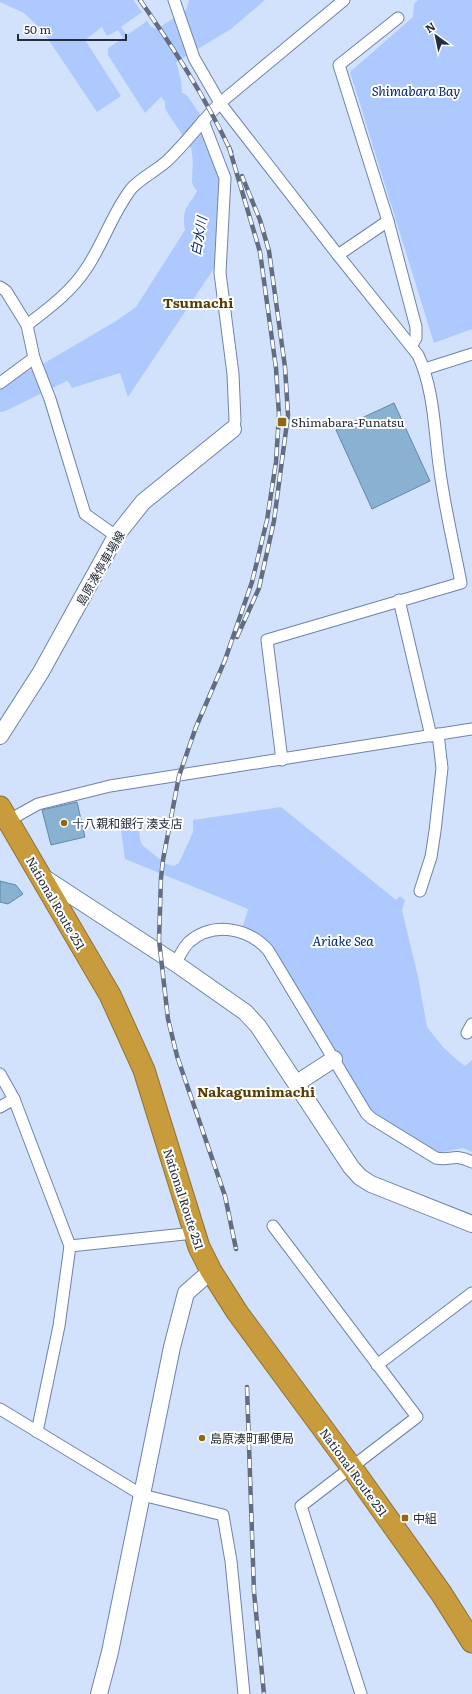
<svg xmlns="http://www.w3.org/2000/svg" width="472" height="1694" viewBox="0 0 472 1694" font-family="Literata,'Noto Sans JP',serif">
  <style>
    .water { fill: #adc9fe }
    .lines { fill: none; stroke-linecap: round; stroke-linejoin: round }
    .river { stroke: #adc9fe; stroke-width: 26 }
    .building { fill: #88b1d2; stroke: #6189a8 }
    .street-casing { stroke: #6e83aa; stroke-width: 13 }
    .secondary-casing { stroke: #6e83aa; stroke-width: 18 }
    .highway-casing { stroke: #8f743d; stroke-width: 23 }
    .street { stroke: #fff; stroke-width: 11 }
    .secondary { stroke: #fff; stroke-width: 16 }
    .highway { stroke: #c89b3c; stroke-width: 21 }
    .rail-casing { stroke: #626d81; stroke-width: 4.5 }
    .rail { stroke: #fff; stroke-width: 3; stroke-dasharray: 9; stroke-linecap: butt }
    .poi-dot { fill: #8f690e; stroke: #fff; stroke-width: 1.5 }
    .labels { text-anchor: middle; dominant-baseline: central; stroke-width: 4; stroke-linejoin: round; paint-order: stroke }
    .poi-label { font-size: 12px; fill: #252d3e; stroke: #fff; text-anchor: start }
    .street-label { font-size: 12px; fill: #252d3e; stroke: #fff }
    .water-label { font-size: 13px; font-style: italic; fill: #06276f; stroke: #fff }
    .quarter-label { font-size: 14px; font-weight: bold; fill: #573d00; stroke: #fff }
  </style>
  <rect width="100%" height="100%" fill="#d3e2fc"/>
  <g class="water">
    <polygon points="0,0 133,0 142,12 121,27 127,35 147,21 151,27 157,29 186,10 189,0 265,0 231,29 176,62 181,80 183,108 196,123 191,131 161,97 145,113 108,55 108,48 123,38 118,30 107,36 102,27 85,40 121,96 97,112 42,30 24,13 0,2"/>
    <polygon points="418,0 472,0 472,329 434,343 350,72 413,17 414,4"/>
    <path d="M 201,144 L 207,144 L 217,169 L 221,191 L 215,267 L 128,397 L 120,373 L 72,388 L 65,376 L 55,381 L 52,377 L 49,379 L 43,368 L 50,364 L 48,361 L 116,321 L 136,307 L 185,230 C 180,203 194,205 199,185 C 203,172 201,157 201,144 Z"/>
    <polygon points="281,807 396,900 400,896 405,900 402,910 418,977 427,1027 443,1047 456,1059 465,1066 472,1060 472,1152 463,1148 438,1153 418,1140 370,1114 272,947 243,926 248,909 125,859 121,830 139,829 140,839 142,845 166,864 174,866 179,863 193,832 193,820"/>
  </g>
  <g class="lines">
    <g class="river">
      <polyline points="178,105 204,144 206,162 205,180"/>
      <polyline points="0,399 68,366"/>
    </g>
  </g>
  <g class="building">
    <polygon points="394,403 430,481 372,509 336,430"/>
    <polygon points="77,802 85,837 51,845 42,810"/>
    <polygon points="0,881 16,885 23,894 8,904 0,902"/>
  </g>
  <g class="lines">
    <defs>
      <g id="street">
        <path d="M 174,0 L 194,58 L 220,103 L 338,255 L 418,355 C 435,392 434,432 440,472 C 445,509 454,546 461,583 L 267,640 L 282,760"/>
        <polyline points="203,121 225,178 220,273 233,374 235,421 233,429"/>
        <polyline points="388,221 416,327 416,338 412,345"/>
        <polyline points="338,255 388,221 339,65 398,18"/>
        <polyline points="0,287 6,291 27,325 34,358 50,399 85,514 116,536"/>
        <path d="M 27,325 C 49,308 71,292 86,269 C 103,244 112,214 131,189 C 139,179 156,171 167,161 C 186,143 201,122 220,103 L 344,0"/>
        <polyline points="425,369 472,354"/>
        <polyline points="0,383 34,358"/>
        <polyline points="399,600 431,736"/>
        <polyline points="4,823 38,804 110,786 472,729"/>
        <polyline points="420,891 431,857 435,831 442,768 438,734"/>
        <path d="M 175,963 C 180,956 183,948 189,942 C 214,921 248,928 268,950 L 366,1113 L 371,1118 L 436,1158 C 452,1161 454,1153 472,1162"/>
        <polyline points="467,1033 472,1024"/>
        <polyline points="0,1074 14,1099 70,1246 59,1326 37,1432"/>
        <polyline points="0,1107 14,1099"/>
        <polyline points="273,1226 417,1417 301,1506 361,1694"/>
        <polyline points="70,1246 194,1233"/>
        <polyline points="377,1365 472,1293"/>
        <polyline points="0,1409 142,1495 223,1515 231,1561 244,1694"/>
      </g>
      <g id="secondary">
        <polyline points="0,736 41,672 116,536 143,502 233,429"/>
        <polyline points="40,875 175,963 245,1012 258,1026 351,1167 360,1177 371,1184 472,1224"/>
        <polyline points="297,1083 334,1059"/>
        <polyline points="99,1694 110,1652 172,1347 186,1293 211,1271"/>
      </g>
      <polyline id="highway" points="0,807 110,995 144,1070 199,1247 211,1271 237,1312 352,1468 441,1593 472,1642"/>
    </defs>
    <use href="#street" class="street-casing"/>
    <use href="#secondary" class="secondary-casing"/>
    <use href="#highway" class="highway-casing"/>
    <use href="#street" class="street"/>
    <use href="#secondary" class="secondary"/>
    <use href="#highway" class="highway"/>
    <defs>
      <g id="rail">
        <path d="M 140,0 C 174,49 206,98 231,152"/>
        <polyline points="229,147 260,252 276,368 279,415 276,462 267,520 252,582 225,660 196,727 179,776 163,860 161,878 159,940 168,1019 177,1056 225,1196 236,1249"/>
        <polyline points="237,637 259,588 274,521 288,415 285,367 269,251 260,220 242,176"/>
        <polyline points="247,1387 254,1592 264,1694"/>
      </g>
    </defs>
    <use href="#rail" class="rail-casing"/>
    <use href="#rail" class="rail"/>
  </g>
  <g class="poi-dot">
    <rect x="277" y="417" width="10" height="10" rx="2"/>
    <circle cx="64" cy="823" r="4"/>
    <circle cx="202" cy="1438" r="4"/>
    <rect x="401" y="1514" width="8" height="8" rx="2"/>
  </g>
  <g class="labels">
    <g class="poi-label">
      <text x="291" y="422">Shimabara-Funatsu</text>
      <text x="72" y="823">十八親和銀行 湊支店</text>
      <text x="210" y="1438">島原湊町郵便局</text>
      <text x="413" y="1518">中組</text>
    </g>
    <g class="street-label">
      <text transform="translate(100 568) rotate(-60)">島原湊停車場線</text>
      <text transform="translate(56 903) rotate(60)">National Route 251</text>
      <text transform="translate(184 1199) rotate(72)">National Route 251</text>
      <text transform="translate(354 1472) rotate(54)">National Route 251</text>
    </g>
    <g class="water-label">
      <text x="416" y="90">Shimabara Bay</text>
      <text transform="translate(198 236) rotate(-80)">白水川</text>
      <text x="343" y="940">Ariake Sea</text>
    </g>
    <g class="quarter-label">
      <text x="198" y="302">Tsumachi</text>
      <text x="256" y="1091">Nakagumimachi</text>
    </g>
  </g>
  <g transform="translate(436 36) rotate(327)" stroke="#ffffff" stroke-width="3" paint-order="stroke">
  <path d="M0-3L7 15L0 10L-7 15Z" fill="#252d3e"/>
  <text y="-6" font-size="11" font-weight="bold" text-anchor="middle" fill="#252d3e">N</text>
  </g>
  <path d="M18 34v6h108v-6" fill="none" stroke="#252d3e" stroke-width="2"/>
  <text x="24" y="34" font-size="12" fill="#252d3e" stroke="#ffffff" stroke-width="3" paint-order="stroke">50 m</text>
</svg>
